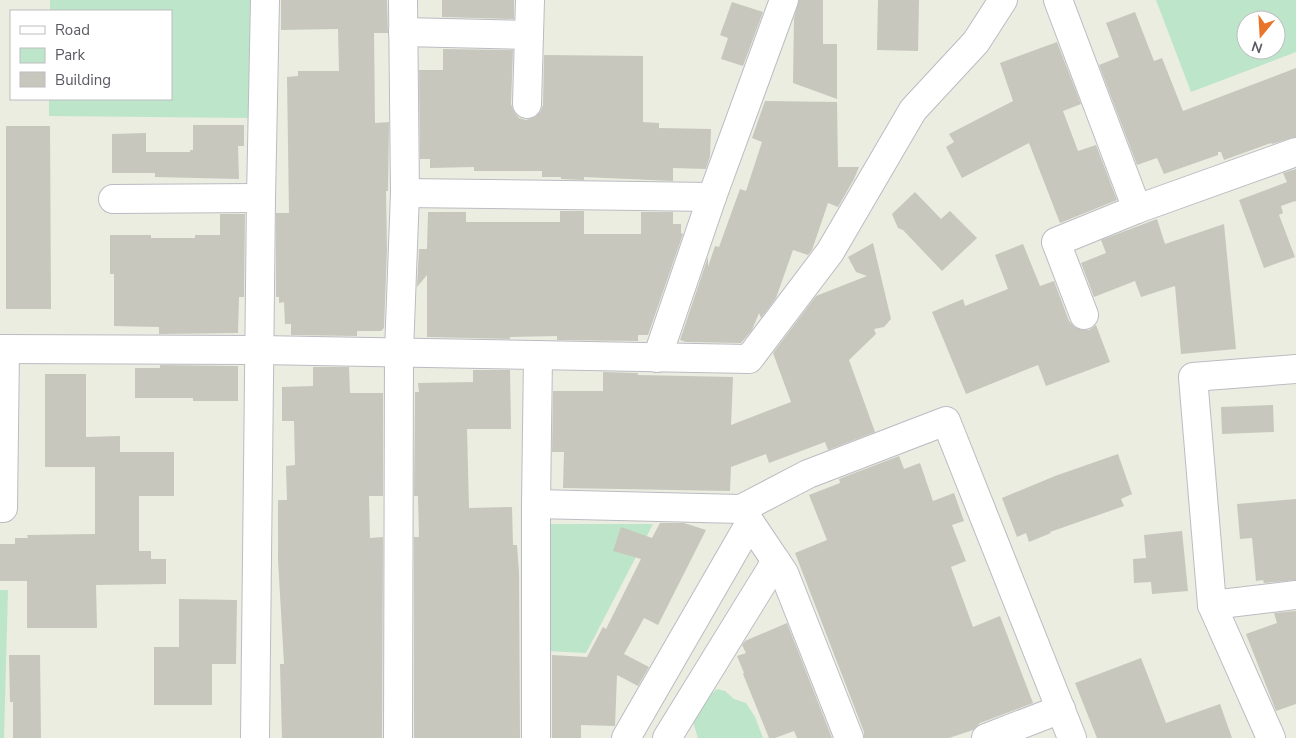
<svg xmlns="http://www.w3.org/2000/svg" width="1296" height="738" viewBox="0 0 1296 738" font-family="'Nunito Sans',sans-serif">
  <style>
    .green { fill: #bde5c9; fill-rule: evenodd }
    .building { fill: #c7c7bd }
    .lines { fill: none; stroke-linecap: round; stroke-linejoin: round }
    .minor-casing { stroke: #bbbcc3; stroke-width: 30 }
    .minor { stroke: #fff; stroke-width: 28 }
  </style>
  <rect width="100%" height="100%" fill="#ebede1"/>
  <g class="green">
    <polygon points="50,0 250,0 249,118 49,116 49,99 171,99 171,11 50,11"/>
    <path d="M 1156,0 L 1296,0 L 1296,52 L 1191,92 ZM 1246,20 L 1276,20 L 1276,50 L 1246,50 Z"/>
    <polygon points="546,524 653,524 586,653 547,651"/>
    <polygon points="0,590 8,590 4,738 0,738"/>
    <polygon points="717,689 725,691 734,699 746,703 755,717 763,738 698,738 693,722 699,705"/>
  </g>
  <g class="building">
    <polygon points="281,0 387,0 388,33 374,33 375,123 389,122 388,191 386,191 387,249 384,328 381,331 357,331 357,336 291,335 291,324 285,324 284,302 279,303 279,297 276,297 276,213 289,213 287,77 298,76 298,71 339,71 338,29 281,30"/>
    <polygon points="442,0 514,0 514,19 442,17"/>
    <polygon points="799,0 823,0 823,44 837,44 837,99 793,83 794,18"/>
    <polygon points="878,0 919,0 918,51 877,50"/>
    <polygon points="732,2 763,12 743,66 721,59 728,38 720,35"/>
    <polygon points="1135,12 1154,61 1162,58 1183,111 1296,68 1296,137 1272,144 1271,143 1224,160 1221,152 1218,152 1218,155 1164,174 1157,158 1137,165 1099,65 1119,57 1106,23"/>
    <polygon points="1057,42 1081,104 1063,111 1078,151 1096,145 1117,200 1060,223 1029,143 962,178 946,147 954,142 949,134 1013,101 1000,63"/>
    <polygon points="443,49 513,50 511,104 514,112 519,118 526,120 535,117 540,112 543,105 544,55 643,56 643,122 659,123 659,128 711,129 710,156 706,169 673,168 673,181 584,177 584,180 561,179 561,177 542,177 542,171 474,171 474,167 430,168 430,159 420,159 419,70 443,70"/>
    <polygon points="765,101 837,102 838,167 859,167 854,179 838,207 828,203 812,250 808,255 793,250 776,298 761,318 759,313 752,330 741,343 686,342 680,340 708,257 708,267 715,246 719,247 740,189 746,191 762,142 752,138"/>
    <polygon points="193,125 244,125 244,146 238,146 239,179 155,177 155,173 112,173 112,134 146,133 146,152 190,152 190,150 193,150"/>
    <polygon points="6,126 50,126 51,309 6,309"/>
    <polygon points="1296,169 1296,202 1295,201 1281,206 1283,213 1279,215 1295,257 1264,268 1239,200 1287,182 1283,173"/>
    <polygon points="915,192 941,219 950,211 977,238 942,271 903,230 898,228 892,214"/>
    <polygon points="560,211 584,211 584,234 641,234 641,212 673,212 673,224 681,224 681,233 683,234 648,335 638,335 638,341 557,340 557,336 510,337 510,339 427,337 427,275 417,287 419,249 427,249 428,212 466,212 466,222 560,222"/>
    <polygon points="220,214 245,214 244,297 239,297 238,333 159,334 159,327 114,326 114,274 110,274 110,235 151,235 151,238 195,238 195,235 220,235"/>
    <polygon points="1157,219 1165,244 1224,224 1236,349 1181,354 1175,286 1141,297 1135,281 1094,297 1081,263 1106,253 1101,240"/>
    <polygon points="873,243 891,319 884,327 874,329 876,334 849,360 875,432 828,450 825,442 769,463 766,454 731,467 730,491 563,488 564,452 552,452 553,391 603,391 603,372 638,373 638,375 733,377 731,425 791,402 773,353 816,296 867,276 856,272 848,257"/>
    <polygon points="1023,244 1040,286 1054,281 1069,321 1075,327 1082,330 1089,330 1096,325 1110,362 1046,386 1038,365 966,394 932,312 963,299 965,306 1008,289 995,255"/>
    <polygon points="160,365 238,366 238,401 193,401 193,398 135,398 135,368 160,368"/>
    <polygon points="313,367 349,367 350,393 383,393 383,496 369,496 370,538 383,537 382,738 282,738 280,664 284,664 278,560 278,500 287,500 286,466 295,465 294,421 282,421 282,387 313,386"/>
    <polygon points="473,370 510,370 511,429 467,429 469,508 512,507 513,545 517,545 519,573 520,738 414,738 414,537 419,537 418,496 414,496 415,392 419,392 418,383 473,382"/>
    <polygon points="45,374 86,374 86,437 120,436 120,452 174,452 174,496 139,496 139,551 151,551 151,559 166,559 166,584 96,585 97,628 27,628 27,581 0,581 0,544 15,544 15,538 28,538 27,535 95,534 95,467 45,467"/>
    <polygon points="1273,405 1274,432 1222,434 1221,407"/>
    <polygon points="1118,454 1132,494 1121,499 1124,506 1050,532 1051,533 1029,542 1026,533 1017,537 1002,498 1055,476"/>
    <polygon points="899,456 904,469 920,463 933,501 954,493 964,521 952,525 966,561 951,567 973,627 1000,616 1033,703 980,723 973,730 949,738 864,738 864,732 795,553 827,540 809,495 840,483 839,479"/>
    <polygon points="1296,499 1296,580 1264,583 1263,580 1256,581 1252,538 1240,539 1237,504"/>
    <polygon points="660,523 684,523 706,530 658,625 644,618 624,654 649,667 638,686 617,675 615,726 581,725 581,738 552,738 552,655 587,657 603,627 606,629 641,559 613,551 621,527 652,538"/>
    <polygon points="1182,531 1188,591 1152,594 1151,582 1134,583 1133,559 1146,558 1144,535"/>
    <polygon points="179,599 237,600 236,664 212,664 212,705 154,705 154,647 179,647"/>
    <polygon points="1296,611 1296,704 1276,711 1246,634 1277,623 1274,613"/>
    <polygon points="787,623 832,738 797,738 794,731 775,738 769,738 743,674 744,673 737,656 746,653 742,645 745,641"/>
    <polygon points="9,655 40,655 41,738 13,738 13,702 10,702"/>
    <polygon points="1141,658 1166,723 1220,704 1232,738 1097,738 1075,683"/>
  </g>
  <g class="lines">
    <defs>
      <g id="minor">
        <polyline points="1058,0 1137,209 1296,152"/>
        <polyline points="403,32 529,35"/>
        <polyline points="527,104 530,0"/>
        <polyline points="405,193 712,197"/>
        <polyline points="113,199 261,198"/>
        <polyline points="1084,315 1056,242 1137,209"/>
        <polyline points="0,349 259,350 749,359 830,252 913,110 976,42 1003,0"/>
        <polyline points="657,358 712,197 784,0"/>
        <polyline points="536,504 741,509 784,573 849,738"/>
        <polyline points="0,508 3,508 5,349"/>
        <polyline points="741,509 808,474 946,421 1072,738"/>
        <polyline points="1212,605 1296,595"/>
        <polyline points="255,738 261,198 265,0"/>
        <polyline points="398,738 399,352 405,193 403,0"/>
        <polyline points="536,738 536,504 538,355"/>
        <polyline points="626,738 750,523"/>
        <polyline points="667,738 776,561"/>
        <polyline points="986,738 1061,709"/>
        <polyline points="1271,738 1212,605 1193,377 1296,369"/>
      </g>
    </defs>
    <use href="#minor" class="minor-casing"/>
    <use href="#minor" class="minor"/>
  </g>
  <rect x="10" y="10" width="162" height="90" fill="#ffffff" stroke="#bdbdc0"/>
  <rect x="20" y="26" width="25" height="8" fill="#ffffff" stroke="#bdbdc0"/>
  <text x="55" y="35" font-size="15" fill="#595a62">Road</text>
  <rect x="20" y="48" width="25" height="15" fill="#bde5c9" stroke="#bdbdc0"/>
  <text x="55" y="60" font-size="15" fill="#595a62">Park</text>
  <rect x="20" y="72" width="25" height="15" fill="#c7c7bd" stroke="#bdbdc0"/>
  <text x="55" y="85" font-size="15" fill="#595a62">Building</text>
  <g transform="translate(1261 35) rotate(198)"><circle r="24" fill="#ffffff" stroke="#bdbdc0"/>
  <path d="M0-4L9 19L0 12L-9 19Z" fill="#e9752a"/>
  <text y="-8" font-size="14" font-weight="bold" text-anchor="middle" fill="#595a62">N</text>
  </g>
</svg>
